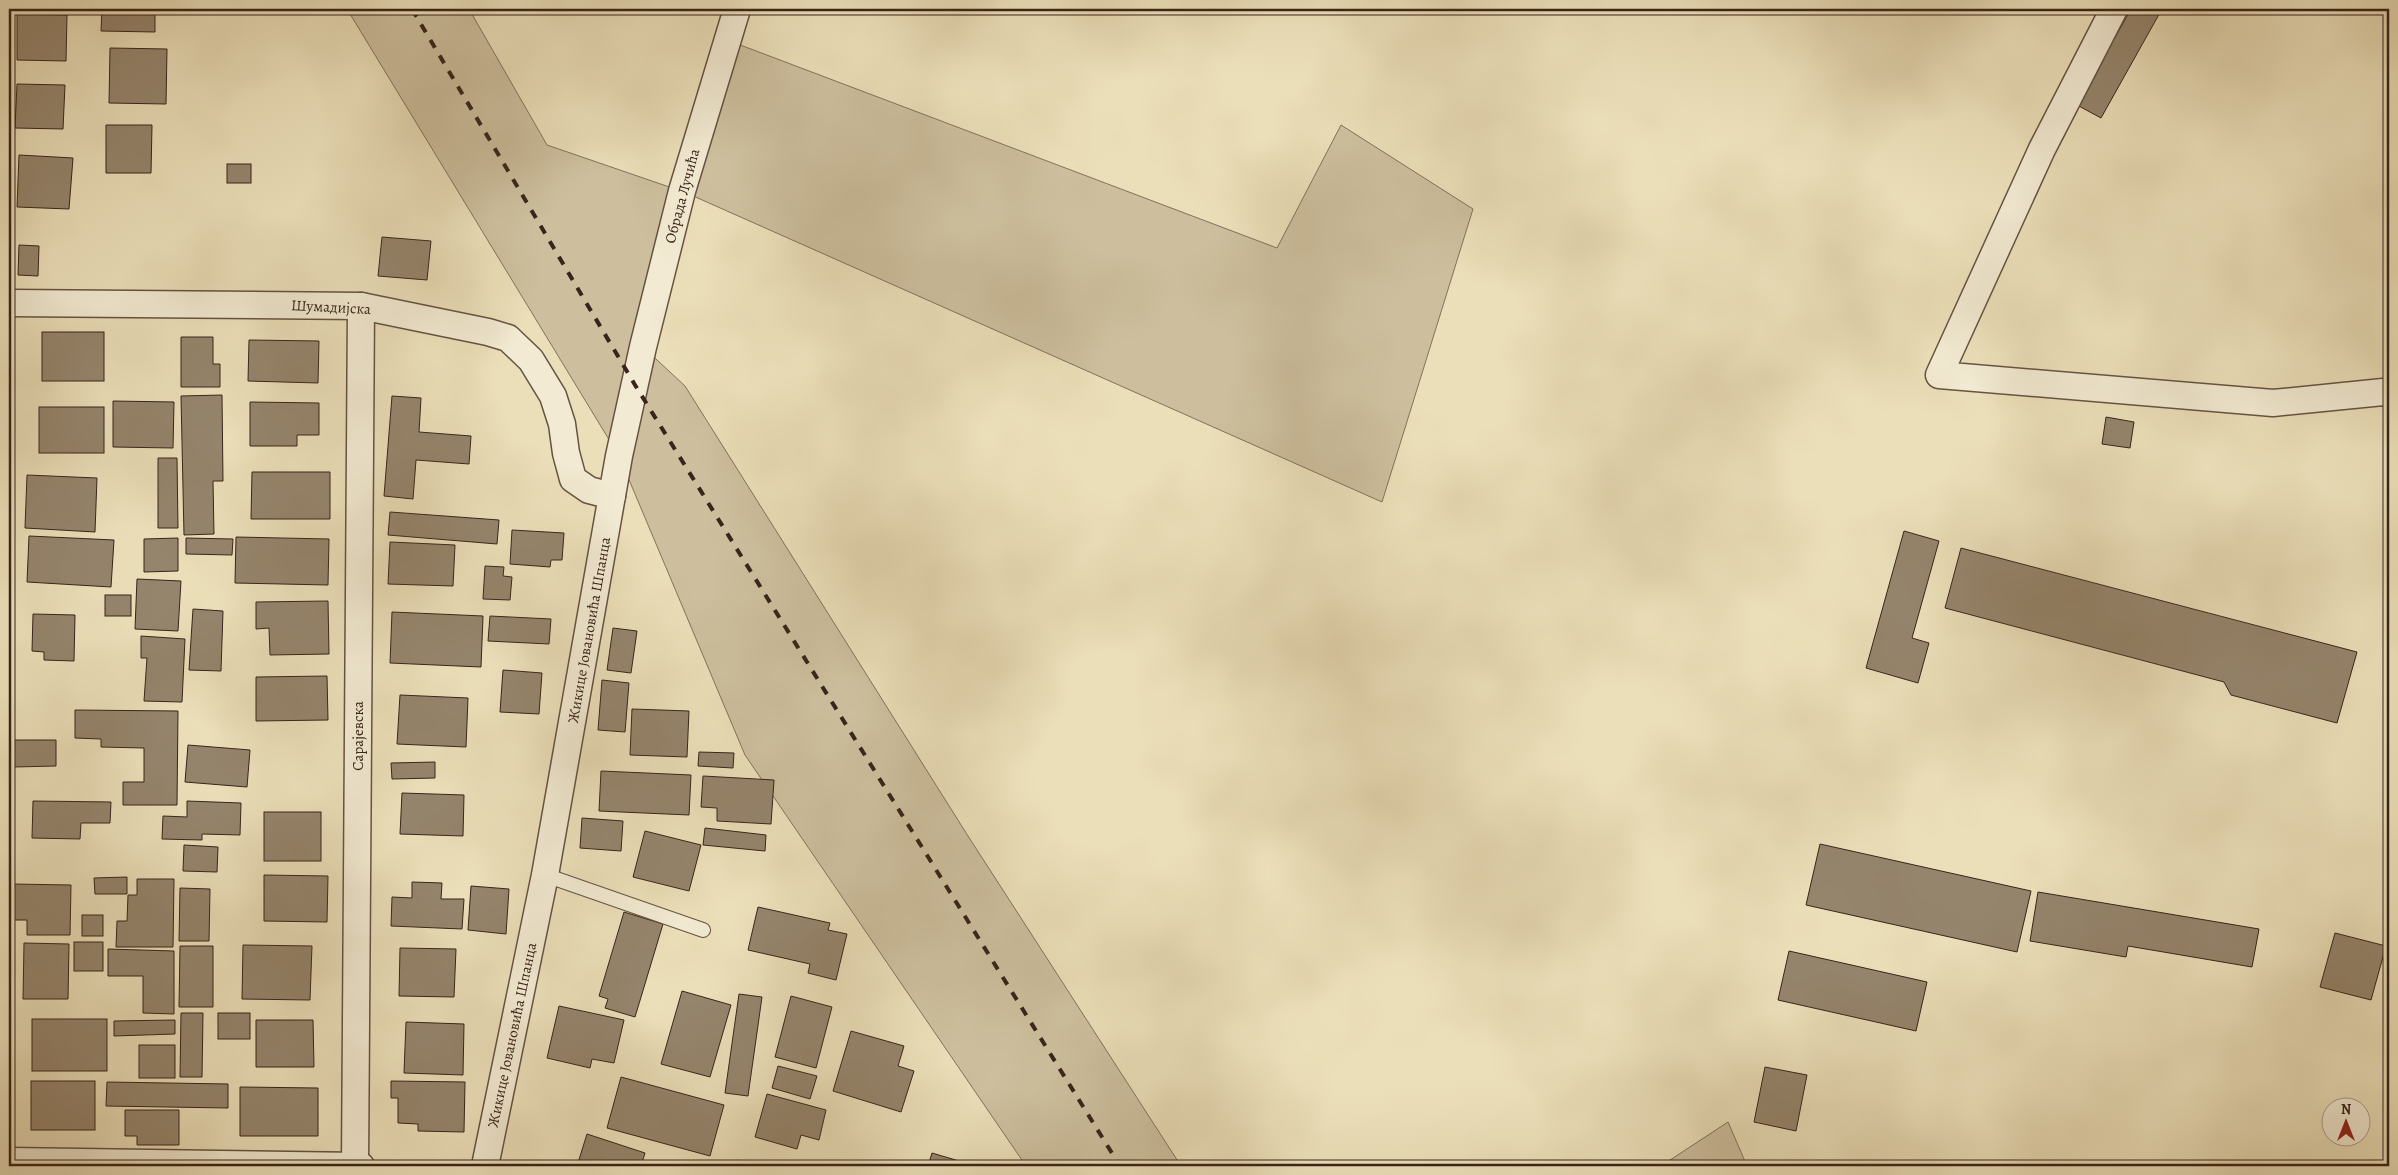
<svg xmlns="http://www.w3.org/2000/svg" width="2398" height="1175" viewBox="0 0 2398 1175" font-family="Alegreya,serif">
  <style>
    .green { fill: #cdbf9e; stroke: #82725c }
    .building { fill: #95856d; stroke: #38241a }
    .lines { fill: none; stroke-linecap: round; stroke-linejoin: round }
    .lane-casing { stroke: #655342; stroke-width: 16 }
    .street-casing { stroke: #655342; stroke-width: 29 }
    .lane { stroke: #f2ead2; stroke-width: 14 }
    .street { stroke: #f2ead2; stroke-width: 26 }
    .rail { stroke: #38241a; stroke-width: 4; stroke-dasharray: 9 9; stroke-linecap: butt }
    .labels { text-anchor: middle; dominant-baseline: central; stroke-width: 4; stroke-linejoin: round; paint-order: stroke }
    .street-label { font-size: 15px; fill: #38241a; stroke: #f2ead2 }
  </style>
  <rect width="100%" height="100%" fill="#ebdfb9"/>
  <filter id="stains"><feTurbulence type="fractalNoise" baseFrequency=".004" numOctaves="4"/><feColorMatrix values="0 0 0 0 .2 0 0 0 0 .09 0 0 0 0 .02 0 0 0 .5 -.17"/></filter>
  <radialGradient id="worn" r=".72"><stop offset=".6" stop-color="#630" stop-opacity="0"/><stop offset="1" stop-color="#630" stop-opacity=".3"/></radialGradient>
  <g class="green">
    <polygon points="347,9 469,9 547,145 681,191 727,40 1277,248 1341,125 1473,209 1382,502 682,191 643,347 685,386 968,836 1181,1166 1026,1166 745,755 619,456"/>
    <polygon points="1728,1122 1747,1166 1661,1166"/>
  </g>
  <g class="building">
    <polygon points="102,9 155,9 155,32 101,31"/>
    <polygon points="2131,9 2162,9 2101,118 2077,105"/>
    <polygon points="17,14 67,15 66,61 17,60"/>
    <polygon points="110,48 167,49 166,104 109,103"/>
    <polygon points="17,84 65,85 63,129 15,128"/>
    <polygon points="106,125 152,125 151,173 106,173"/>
    <polygon points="19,155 73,158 69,209 17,207"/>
    <rect x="227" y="164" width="24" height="19"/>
    <polygon points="382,237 431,241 427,280 378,276"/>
    <polygon points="19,245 39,246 38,276 18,275"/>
    <rect x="42" y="332" width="62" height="49"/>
    <polygon points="181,337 213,337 213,364 220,364 220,387 181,387"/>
    <polygon points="249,340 319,341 318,383 248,381"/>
    <polygon points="222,395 223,481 213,481 214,534 184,535 181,396"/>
    <polygon points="392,396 421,398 419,432 471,436 469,464 416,460 413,499 384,496"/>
    <polygon points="113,401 174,402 173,448 113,447"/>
    <polygon points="250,402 319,403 319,435 297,435 297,446 250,446"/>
    <rect x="39" y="407" width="65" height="46"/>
    <polygon points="2106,417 2134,422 2130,448 2102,444"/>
    <polygon points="158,458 177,458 178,528 158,528"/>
    <polygon points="252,472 330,472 330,519 251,519"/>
    <polygon points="27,475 97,478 95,532 25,528"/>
    <polygon points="390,512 499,520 497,544 388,535"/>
    <polygon points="512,530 564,533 562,560 551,560 550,567 510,564"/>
    <polygon points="1904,531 1939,541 1912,638 1929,643 1918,683 1866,668"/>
    <polygon points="29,536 114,540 111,587 27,582"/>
    <polygon points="236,537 329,539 328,585 235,583"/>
    <polygon points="178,538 178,571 144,572 144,539"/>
    <polygon points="186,538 233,539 232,555 186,554"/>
    <polygon points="390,542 455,545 453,586 388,584"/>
    <polygon points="1961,548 2357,652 2337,723 2231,695 2224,682 1945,608"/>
    <polygon points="485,566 504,567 503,576 512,577 510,600 483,599"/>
    <polygon points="137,579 181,581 178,631 135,629"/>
    <rect x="105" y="595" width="26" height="21"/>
    <polygon points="328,601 329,654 270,655 269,628 256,629 256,602"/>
    <polygon points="193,609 223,611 221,671 189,670"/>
    <polygon points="392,612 483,616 481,667 390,663"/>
    <polygon points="33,614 75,615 74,661 44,660 44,652 32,651"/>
    <polygon points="490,616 551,619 549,644 488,641"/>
    <polygon points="613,628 637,631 631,673 607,670"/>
    <polygon points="141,636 185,639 182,702 144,701 147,658 141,658"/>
    <polygon points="503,670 542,673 539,714 500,712"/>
    <polygon points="327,676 328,720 256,721 256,677"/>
    <polygon points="602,680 629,683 625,732 598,730"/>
    <polygon points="400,695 468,698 466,747 397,744"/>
    <polygon points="632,709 689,711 687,757 630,755"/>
    <polygon points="75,710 178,711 177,805 123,805 123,782 144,782 144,748 101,747 101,739 75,738"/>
    <polygon points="13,740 56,740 56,766 14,767"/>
    <polygon points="188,745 250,750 247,787 185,782"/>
    <polygon points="699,752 734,753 733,768 698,766"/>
    <polygon points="435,762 435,778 392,779 391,763"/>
    <polygon points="601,771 691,775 689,815 599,811"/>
    <polygon points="703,776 774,780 771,824 717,821 717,808 701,807"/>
    <polygon points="402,793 464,795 463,836 400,834"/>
    <polygon points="33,801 111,802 110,823 81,823 80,839 32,838"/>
    <polygon points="187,801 241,803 240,835 202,834 202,840 162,839 163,816 187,817"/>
    <rect x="264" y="812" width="57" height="49"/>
    <polygon points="582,818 623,821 621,851 580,848"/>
    <polygon points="705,828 766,835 765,851 703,845"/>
    <polygon points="645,831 701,845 689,891 633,877"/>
    <polygon points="1820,844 2031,891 2017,952 1806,905"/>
    <polygon points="184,845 218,847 217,872 183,871"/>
    <polygon points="264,875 328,876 327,922 264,921"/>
    <polygon points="127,877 127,894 95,894 94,878"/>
    <polygon points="137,879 174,879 173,947 116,947 117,921 127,921 128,895 137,895"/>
    <polygon points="412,882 442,883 441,899 464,899 462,929 391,926 392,897 412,898"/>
    <polygon points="12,884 71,885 70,935 27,935 27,920 11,920"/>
    <polygon points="471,886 509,889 506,934 468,930"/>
    <polygon points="180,888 210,889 209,941 179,941"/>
    <polygon points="2038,892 2259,929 2252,967 2128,946 2126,957 2030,941"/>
    <polygon points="758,907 830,923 828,930 847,934 836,980 808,973 810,964 748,950"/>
    <polygon points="624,912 663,924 635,1017 605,1008 608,999 599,996"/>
    <rect x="82" y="915" width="21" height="21"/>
    <polygon points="2335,933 2386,946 2371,1000 2320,987"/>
    <rect x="74" y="942" width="29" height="29"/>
    <polygon points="24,943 69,944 68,999 23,999"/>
    <polygon points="243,945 312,946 310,1000 242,999"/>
    <polygon points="180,946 213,946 213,1007 179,1007"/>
    <polygon points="400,948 456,949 454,997 399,996"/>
    <polygon points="108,949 174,951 174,1014 143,1013 143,976 108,976"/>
    <polygon points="1789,951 1927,982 1916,1031 1778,1000"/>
    <polygon points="682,991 731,1005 710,1077 661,1064"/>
    <polygon points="739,994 762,997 748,1096 725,1093"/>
    <polygon points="791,996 832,1007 816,1068 775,1057"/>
    <polygon points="559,1006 624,1020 614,1063 592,1059 590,1068 547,1058"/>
    <polygon points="181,1013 203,1013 202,1077 180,1077"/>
    <rect x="218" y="1013" width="32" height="26"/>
    <rect x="32" y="1019" width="75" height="52"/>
    <polygon points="175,1020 175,1034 114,1036 114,1021"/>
    <polygon points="256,1020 313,1020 314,1067 256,1067"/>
    <polygon points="406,1022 464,1024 463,1075 404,1073"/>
    <polygon points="851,1031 904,1046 898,1066 914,1071 901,1112 833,1091"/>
    <rect x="139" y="1045" width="36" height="33"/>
    <polygon points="778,1066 817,1076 810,1099 772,1088"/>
    <polygon points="1765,1067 1807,1075 1796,1131 1754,1122"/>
    <polygon points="621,1077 724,1105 710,1156 607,1128"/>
    <rect x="31" y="1081" width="64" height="49"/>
    <polygon points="391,1081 465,1082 464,1132 418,1131 418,1124 398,1123 398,1098 391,1098"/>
    <polygon points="107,1082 228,1084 228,1108 106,1106"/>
    <polygon points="240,1087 318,1088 318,1136 240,1136"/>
    <polygon points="767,1094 826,1110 819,1140 801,1135 797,1149 755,1137"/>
    <polygon points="125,1110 179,1110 179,1145 137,1145 137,1136 125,1136"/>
    <polygon points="587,1134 645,1153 641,1166 577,1166"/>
    <polygon points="932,1153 976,1166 928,1166"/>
    <polygon points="737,1160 752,1166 734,1166"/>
  </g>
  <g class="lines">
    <defs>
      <polyline id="lane" points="545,875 703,930"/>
      <g id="street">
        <polyline points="2114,9 2042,149 1939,375 2273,403 2383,392 2389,394"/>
        <polyline points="9,303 361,306 488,332 508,338 531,360 553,396 562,424 566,453 573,479 589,490 612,496"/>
        <polyline points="9,1161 361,1166"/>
        <polyline points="355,1166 361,306"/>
        <polyline points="485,1166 545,875 619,456 643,347 682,191 737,9"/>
      </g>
    </defs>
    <use href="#lane" class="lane-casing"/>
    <use href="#street" class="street-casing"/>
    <use href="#lane" class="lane"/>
    <use href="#street" class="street"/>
    <polyline class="rail" points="412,9 635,385 1120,1166"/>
  </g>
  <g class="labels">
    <g class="street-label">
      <text transform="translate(682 196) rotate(-75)">Обрада Лучића</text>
      <text transform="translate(331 307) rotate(3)">Шумадијска</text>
      <text transform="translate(589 630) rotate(-80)">Жикице Јовановића Шпанца</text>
      <text transform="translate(358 736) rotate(-90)">Сарајевска</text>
      <text transform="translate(512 1035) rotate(-78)">Жикице Јовановића Шпанца</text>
    </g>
  </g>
  <rect width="2398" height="1175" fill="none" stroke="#ebdfb9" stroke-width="30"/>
  <rect x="10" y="10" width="2378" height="1155" fill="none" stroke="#38241a" stroke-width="2.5"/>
  <rect x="15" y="15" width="2368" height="1145" fill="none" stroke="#38241a"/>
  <g transform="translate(2346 1122)"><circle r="24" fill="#f2ead2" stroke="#a89b88"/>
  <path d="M0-4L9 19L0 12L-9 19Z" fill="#8f2418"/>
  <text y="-8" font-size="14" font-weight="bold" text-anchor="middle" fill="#38241a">N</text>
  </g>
  <rect width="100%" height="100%" filter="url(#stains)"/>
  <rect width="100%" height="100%" fill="url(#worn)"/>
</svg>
